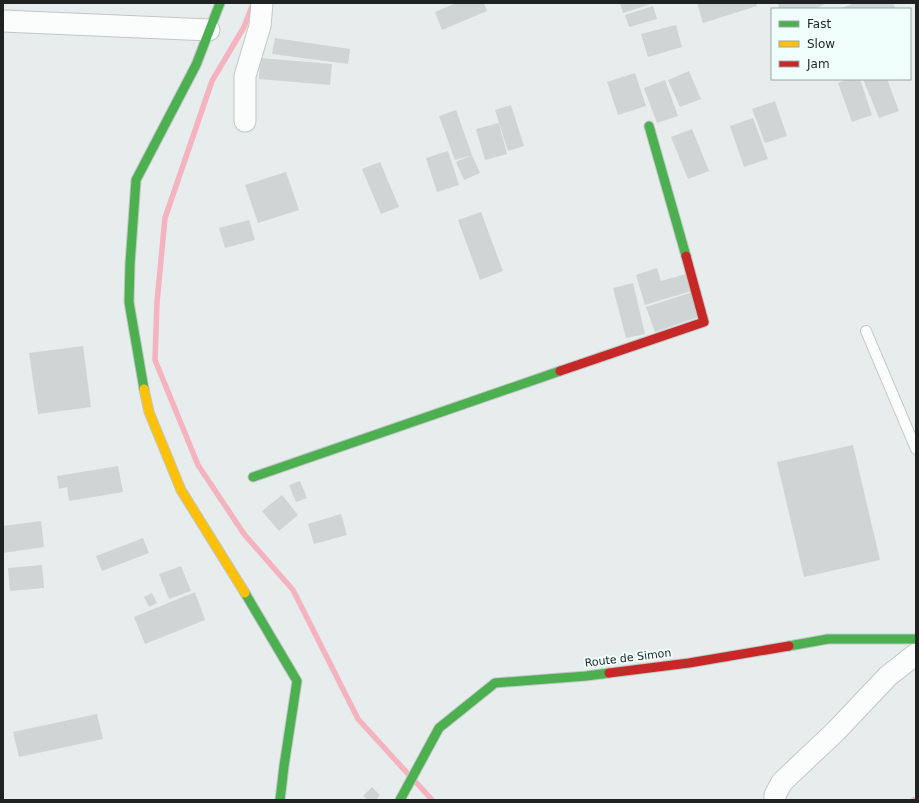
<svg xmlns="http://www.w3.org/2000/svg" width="919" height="803" viewBox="0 0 919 803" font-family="'DejaVu Sans',sans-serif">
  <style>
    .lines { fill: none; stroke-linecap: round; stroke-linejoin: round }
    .stream { stroke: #f5b2bf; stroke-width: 5.5 }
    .building { fill: #cfd5d4 }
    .lane-casing { stroke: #c2c7c6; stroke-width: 12 }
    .street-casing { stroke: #c2c7c6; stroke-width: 23 }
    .fast-casing { stroke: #c2c7c6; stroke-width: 11 }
    .slow-casing { stroke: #c2c7c6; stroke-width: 11 }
    .jam-casing { stroke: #c2c7c6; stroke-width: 11 }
    .lane { stroke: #fbfcfc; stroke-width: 10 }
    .street { stroke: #fbfcfc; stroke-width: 21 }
    .fast { stroke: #4caf50; stroke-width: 9 }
    .slow { stroke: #ffc107; stroke-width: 9 }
    .jam { stroke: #c62828; stroke-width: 9 }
    .labels { text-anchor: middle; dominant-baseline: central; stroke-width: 4; stroke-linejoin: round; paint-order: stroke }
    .street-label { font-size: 11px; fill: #1e2322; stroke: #f0fefb }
  </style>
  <rect width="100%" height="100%" fill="#e6edec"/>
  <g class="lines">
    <g class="stream">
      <polyline points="253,4 244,27 212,81 165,218 157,302 155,360 198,465 244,534 293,590 358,719 409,775"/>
      <polyline points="415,781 432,800"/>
      <polyline points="913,800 916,799"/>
    </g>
  </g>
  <g class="building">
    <polygon points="456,3 484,3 487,11 442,30 435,12"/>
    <polygon points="620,3 654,3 623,13"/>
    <polygon points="697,3 756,3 757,6 703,23"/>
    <polygon points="778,3 823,3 824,5 813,9 779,9"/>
    <polygon points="855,3 893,3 896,9 839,9"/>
    <polygon points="653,6 657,19 629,27 625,15"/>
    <polygon points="676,25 682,47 648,57 641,34"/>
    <polygon points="275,38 350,49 348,64 272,54"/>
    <polygon points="260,58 332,64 330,85 259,79"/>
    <polygon points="689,71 701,99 680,107 668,80"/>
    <polygon points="635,73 646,106 618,115 607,82"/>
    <polygon points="848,79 860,79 872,115 852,122 838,83"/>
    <polygon points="863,79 887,79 899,111 879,118"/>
    <polygon points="665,80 678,116 657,123 644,88"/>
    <polygon points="775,101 787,136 765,143 752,109"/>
    <polygon points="511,105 524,146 508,151 495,110"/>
    <polygon points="456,110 472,155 455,160 439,116"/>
    <polygon points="753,118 768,159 744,167 730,126"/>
    <polygon points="499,123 507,154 485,160 476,129"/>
    <polygon points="692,129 709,171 688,179 671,137"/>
    <polygon points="448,151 459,185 437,192 426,158"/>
    <polygon points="472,155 480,173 464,180 456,162"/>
    <polygon points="380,162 399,207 381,214 362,169"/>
    <polygon points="286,172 299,210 258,223 245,185"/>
    <polygon points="481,212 503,271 480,280 458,220"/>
    <polygon points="249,220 255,240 225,248 219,228"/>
    <polygon points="657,268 661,281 693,272 698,289 645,305 636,275"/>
    <polygon points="633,283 645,334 626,338 613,288"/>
    <polygon points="699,290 707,314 655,332 646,307"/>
    <polygon points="83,346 91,407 38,414 29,353"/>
    <polygon points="853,445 880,560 804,577 777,462"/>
    <polygon points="118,466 123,492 69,501 67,487 59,489 57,476"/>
    <polygon points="300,481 307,498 296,502 289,485"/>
    <polygon points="282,495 298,515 279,531 262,511"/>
    <polygon points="341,514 347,535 314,544 308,524"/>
    <polygon points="41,521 44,547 3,553 3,526"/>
    <polygon points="143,538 149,553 102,571 96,556"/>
    <polygon points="42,565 44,588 10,591 8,568"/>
    <polygon points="181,566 191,591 169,599 159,574"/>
    <polygon points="195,592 205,620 145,644 134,617"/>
    <polygon points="152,593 157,603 149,607 144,597"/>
    <polygon points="97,714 103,739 19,757 13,732"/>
    <polygon points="372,787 380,795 376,800 368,800 363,796"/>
  </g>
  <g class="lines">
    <defs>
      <polyline id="lane" points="866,331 916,449"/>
      <g id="street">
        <polyline points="3,21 209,30"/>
        <polyline points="245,121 245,76 260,26 262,3"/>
        <polyline points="775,800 775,795 782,782 836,731 888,676 916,654"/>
      </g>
      <g id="fast">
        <polyline points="649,126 686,256"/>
        <polyline points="144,389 129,302 130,264 136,180 196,65 220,3"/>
        <polyline points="253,477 560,371"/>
        <polyline points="245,593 297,681 284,766 280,800"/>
        <polyline points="789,646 828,639 916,639"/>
        <polyline points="400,800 439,728 495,683 586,676 609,673"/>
      </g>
      <polyline id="slow" points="144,389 149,412 181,490 245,593"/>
      <g id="jam">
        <polyline points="560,371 704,322 686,256"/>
        <polyline points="609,673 689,663 789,646"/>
      </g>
    </defs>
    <use href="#lane" class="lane-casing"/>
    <use href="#street" class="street-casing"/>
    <use href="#fast" class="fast-casing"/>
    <use href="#slow" class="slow-casing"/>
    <use href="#jam" class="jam-casing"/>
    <use href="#lane" class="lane"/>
    <use href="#street" class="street"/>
    <use href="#fast" class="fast"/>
    <use href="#slow" class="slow"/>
    <use href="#jam" class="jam"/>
  </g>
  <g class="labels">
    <g class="street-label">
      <text transform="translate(628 658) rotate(-7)">Route de Simon</text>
    </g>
  </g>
  <rect width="919" height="803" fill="none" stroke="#1e2322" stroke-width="8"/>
  <rect x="771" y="8" width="140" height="72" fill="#f0fefb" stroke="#9ca6a4"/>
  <rect x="779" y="21" width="20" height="6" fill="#4caf50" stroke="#9ca6a4"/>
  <text x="807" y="28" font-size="12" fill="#1e2322">Fast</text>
  <rect x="779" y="41" width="20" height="6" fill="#ffc107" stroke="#9ca6a4"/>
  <text x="807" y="48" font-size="12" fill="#1e2322">Slow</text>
  <rect x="779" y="61" width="20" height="6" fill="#c62828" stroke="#9ca6a4"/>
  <text x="807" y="68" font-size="12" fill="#1e2322">Jam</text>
</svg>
